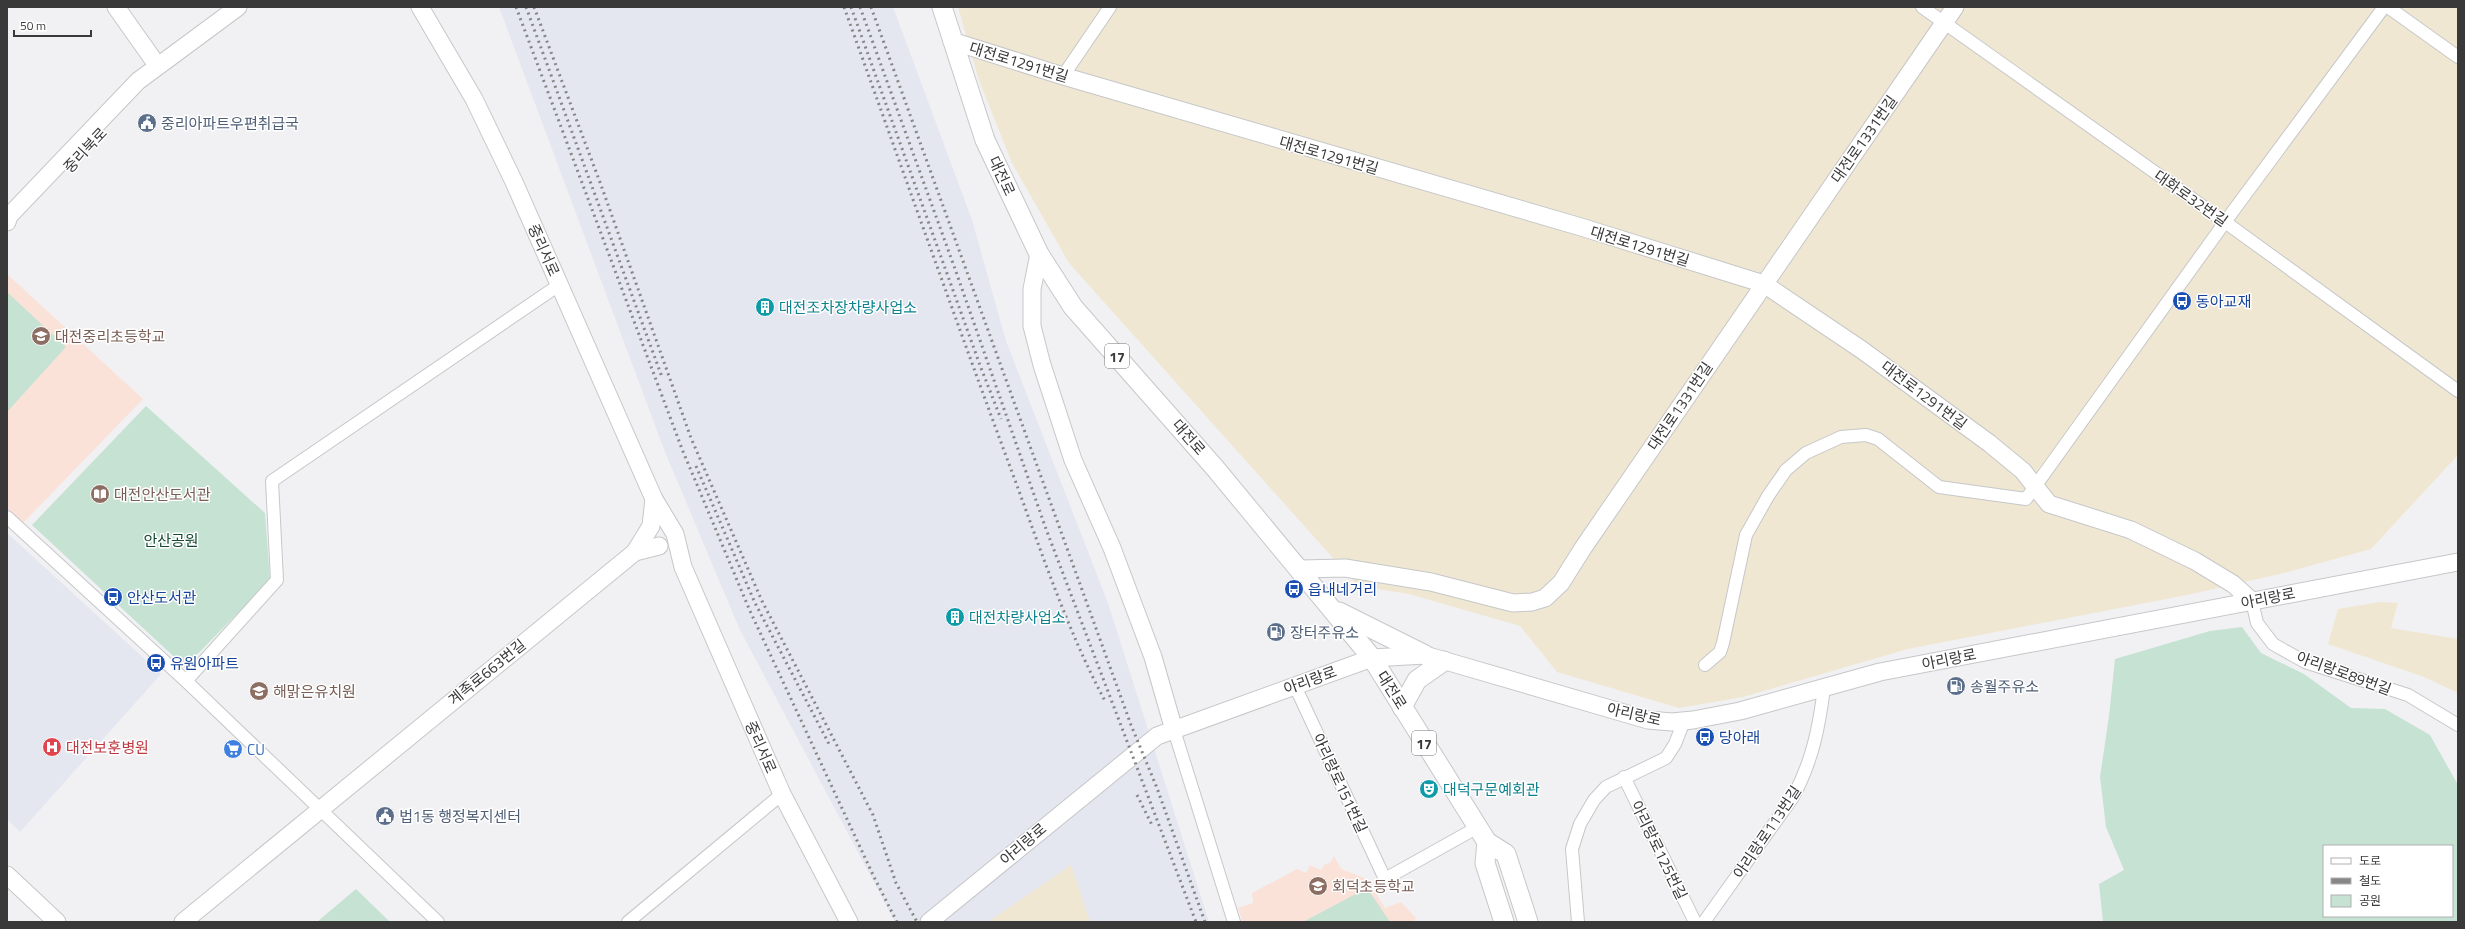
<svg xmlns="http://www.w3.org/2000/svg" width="2465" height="929" viewBox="0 0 2465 929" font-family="'Titillium Web','Noto Sans KR',sans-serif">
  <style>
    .built { fill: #e4e6f0 }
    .industrial { fill: #f0e7d2 }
    .education { fill: #fae2d9 }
    .green { fill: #c5e2d3; fill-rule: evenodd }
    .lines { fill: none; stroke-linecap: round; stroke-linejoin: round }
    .street-casing { stroke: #c6c7c9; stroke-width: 14 }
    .secondary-casing { stroke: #c6c7c9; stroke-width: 19 }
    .primary-casing { stroke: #c6c7c9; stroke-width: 21 }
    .street { stroke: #fff; stroke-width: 12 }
    .secondary { stroke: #fff; stroke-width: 17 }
    .primary { stroke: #fff; stroke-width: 19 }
    .rail { stroke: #868687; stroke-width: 3; stroke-dasharray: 2 4; stroke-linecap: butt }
    .labels { text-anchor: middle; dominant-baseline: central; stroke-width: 3; stroke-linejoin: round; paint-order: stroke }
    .shield { fill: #fff; stroke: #747475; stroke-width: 1 }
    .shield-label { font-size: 14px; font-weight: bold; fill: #39393a }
    .street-label { font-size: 15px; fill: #39393a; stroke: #fff }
    .service-label { font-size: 15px; fill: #4e5e75; stroke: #fff; text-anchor: start }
    .transit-label { font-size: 15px; fill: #164399; stroke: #fff; text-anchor: start }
    .culture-label { font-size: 15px; fill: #0d838f; stroke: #fff; text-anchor: start }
    .education-label { font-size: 15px; fill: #785e54; stroke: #fff; text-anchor: start }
    .park-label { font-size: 15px; fill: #144834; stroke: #fff }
    .health-label { font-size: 15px; fill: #be3a42; stroke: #fff; text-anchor: start }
    .shop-label { font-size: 15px; fill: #366cbe; stroke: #fff; text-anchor: start }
  </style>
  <rect width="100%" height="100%" fill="#f1f1f4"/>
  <g class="built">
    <polygon points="499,7 893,7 972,220 1006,341 1108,603 1209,922 895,922 740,630 665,452"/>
    <polygon points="7,533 161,674 20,832 7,819"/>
  </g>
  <g class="industrial">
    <polygon points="958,7 2458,7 2458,455 2371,549 2284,573 2187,595 1908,649 1743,697 1679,708 1557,672 1520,626 1409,594 1358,586 1069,263 1012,163 978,78"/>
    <polygon points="2380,602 2398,603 2391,628 2458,639 2458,693 2424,677 2328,644 2338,609"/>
    <polygon points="1071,865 1090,922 988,922"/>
  </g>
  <g class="education">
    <polygon points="7,274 143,399 23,523 7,508"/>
    <polygon points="1334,856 1341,869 1367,879 1385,908 1401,902 1416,918 1414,922 1243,922 1238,908 1253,903 1252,893 1297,869 1306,873 1310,865 1321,870 1325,864 1330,863"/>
  </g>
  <g class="green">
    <polygon points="7,292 66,347 7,412"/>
    <polygon points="146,406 265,513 270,580 185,667 32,525"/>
    <path d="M 2242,627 L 2261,653 L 2304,674 L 2351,708 L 2385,709 L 2430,735 L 2458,785 L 2458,922 L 2103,922 L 2099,884 L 2124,870 L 2106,827 L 2100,777 L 2109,716 L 2115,659 L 2210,631 ZM 2324,846 L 2452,846 L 2452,916 L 2324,916 Z"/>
    <polygon points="1367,888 1390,922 1303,922"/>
    <polygon points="356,889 390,922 317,922"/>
  </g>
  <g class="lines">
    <defs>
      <g id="street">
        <polyline points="1922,7 2225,222 2458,391"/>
        <polyline points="2388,7 2458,57"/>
        <polyline points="1063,76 1110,7"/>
        <polyline points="7,517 186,681 438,922"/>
        <polyline points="2252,601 2257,623 2273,644 2305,662 2408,695 2458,725"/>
        <polyline points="1705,665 1720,652 1723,643 1746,535 1768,496 1786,470 1806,453 1841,437 1866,435 1878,439 1939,487 2026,499 2225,222 2384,7"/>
        <polyline points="186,681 277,580 272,481 559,285"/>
        <polyline points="1295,686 1385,879 1478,827"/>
        <polyline points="1174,730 1234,922"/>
        <polyline points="1624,777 1695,922"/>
        <polyline points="628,922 782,794"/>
        <polyline points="1578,922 1572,849 1580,824 1594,800 1606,787 1666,758 1675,744 1684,721"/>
        <path d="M 1704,922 L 1793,797 C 1812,762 1819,728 1824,688"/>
      </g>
      <g id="secondary">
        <polyline points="116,7 157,65"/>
        <polyline points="420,7 474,99 514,182 654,499 675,534 683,567 782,794 849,922"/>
        <polyline points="952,41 1063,76 1581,227 1764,284 1862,350 1989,443 2023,471 2049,504 2131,530 2195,561 2233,584 2252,601"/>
        <polyline points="7,222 9,216 138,81 238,7"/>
        <polyline points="1039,254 1032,289 1032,326 1042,365 1073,460 1112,548 1153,657 1174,730"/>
        <polyline points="635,552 651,526 654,499"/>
        <polyline points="1300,569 1345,568 1431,582 1513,603 1532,602 1545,598 1561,583 1583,548 1955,7"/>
        <polyline points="7,875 57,922"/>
        <polyline points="183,922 635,552 659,546"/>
        <polyline points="929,922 1157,736 1372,658 1425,655 1648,720 1672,722 1693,720 1740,711 1880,672 2458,562"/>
      </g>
      <g id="primary">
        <polyline points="942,7 985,140 1039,254 1073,307 1215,468 1372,658 1487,842 1506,854 1528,922"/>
        <polyline points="1339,612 1425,655"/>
        <polyline points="1402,707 1417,680 1444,661"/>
        <polyline points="1487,842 1485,863 1504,922"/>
      </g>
    </defs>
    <use href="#street" class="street-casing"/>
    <use href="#secondary" class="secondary-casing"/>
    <use href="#primary" class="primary-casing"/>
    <use href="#street" class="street"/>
    <use href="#secondary" class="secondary"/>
    <use href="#primary" class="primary"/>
    <g class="rail">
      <polyline points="516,7 682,449 750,611 874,877 897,922"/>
      <polyline points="526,7 662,377"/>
      <polyline points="534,7 601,185 691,438 762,601 873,815 896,883 917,922"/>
      <path d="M 844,7 C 898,157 951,307 1006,456 C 1037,538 1064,624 1105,701"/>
      <polyline points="851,7 981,368 1001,419"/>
      <polyline points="860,7 954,266 1046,529 1196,922"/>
      <polyline points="871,7 1131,725 1157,788 1205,922"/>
      <polyline points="696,466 755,603 829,744"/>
      <polyline points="1137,795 1152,825"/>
    </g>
  </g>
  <defs>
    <symbol id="civic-disc" viewBox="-11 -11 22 22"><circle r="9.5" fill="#5c6f8a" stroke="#fff"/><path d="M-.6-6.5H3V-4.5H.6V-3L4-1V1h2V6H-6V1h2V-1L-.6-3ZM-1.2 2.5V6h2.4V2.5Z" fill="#fff"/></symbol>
    <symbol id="bus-disc" viewBox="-11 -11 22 22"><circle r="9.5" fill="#1a4fb4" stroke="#fff"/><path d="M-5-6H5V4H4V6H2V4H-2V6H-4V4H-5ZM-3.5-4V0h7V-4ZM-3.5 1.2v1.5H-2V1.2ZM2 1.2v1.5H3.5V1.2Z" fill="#fff"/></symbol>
    <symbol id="building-disc" viewBox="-11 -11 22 22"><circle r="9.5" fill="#0f9aa8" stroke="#fff"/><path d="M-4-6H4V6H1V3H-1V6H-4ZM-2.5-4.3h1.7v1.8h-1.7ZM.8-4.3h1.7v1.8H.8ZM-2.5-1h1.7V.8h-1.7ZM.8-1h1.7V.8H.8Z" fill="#fff"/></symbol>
    <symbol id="school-disc" viewBox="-11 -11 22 22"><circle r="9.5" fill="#8d6e63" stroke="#fff"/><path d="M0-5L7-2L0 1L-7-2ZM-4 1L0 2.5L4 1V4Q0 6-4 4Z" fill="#fff"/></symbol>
    <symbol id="library-disc" viewBox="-11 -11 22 22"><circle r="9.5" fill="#8d6e63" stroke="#fff"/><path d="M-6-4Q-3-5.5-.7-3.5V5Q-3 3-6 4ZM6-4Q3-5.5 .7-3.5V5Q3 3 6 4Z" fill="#fff"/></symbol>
    <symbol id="fuel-disc" viewBox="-11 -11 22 22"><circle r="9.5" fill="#5c6f8a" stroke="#fff"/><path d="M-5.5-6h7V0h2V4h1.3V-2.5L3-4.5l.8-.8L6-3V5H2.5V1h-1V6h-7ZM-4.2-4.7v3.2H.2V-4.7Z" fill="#fff"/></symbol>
    <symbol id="hospital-disc" viewBox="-11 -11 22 22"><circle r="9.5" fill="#e0444e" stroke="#fff"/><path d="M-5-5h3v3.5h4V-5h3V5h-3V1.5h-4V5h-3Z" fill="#fff"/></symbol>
    <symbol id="supermarket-disc" viewBox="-11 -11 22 22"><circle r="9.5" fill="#3f7fe0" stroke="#fff"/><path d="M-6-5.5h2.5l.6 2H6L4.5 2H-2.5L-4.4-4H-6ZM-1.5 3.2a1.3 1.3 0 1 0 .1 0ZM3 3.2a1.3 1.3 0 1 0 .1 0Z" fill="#fff"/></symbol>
    <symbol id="theatre-disc" viewBox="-11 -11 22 22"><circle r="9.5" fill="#0f9aa8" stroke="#fff"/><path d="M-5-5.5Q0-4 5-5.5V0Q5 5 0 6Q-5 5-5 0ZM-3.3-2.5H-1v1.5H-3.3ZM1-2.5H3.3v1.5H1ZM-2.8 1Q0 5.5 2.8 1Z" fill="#fff"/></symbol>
  </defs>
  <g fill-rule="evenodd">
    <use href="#civic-disc" x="136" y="112" width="22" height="22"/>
    <use href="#bus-disc" x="2171" y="290" width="22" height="22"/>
    <use href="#building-disc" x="754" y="296" width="22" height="22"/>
    <use href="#school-disc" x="30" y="325" width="22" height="22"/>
    <use href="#library-disc" x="89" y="483" width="22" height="22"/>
    <use href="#bus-disc" x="1283" y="578" width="22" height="22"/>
    <use href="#bus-disc" x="102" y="586" width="22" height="22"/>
    <use href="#building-disc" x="944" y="606" width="22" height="22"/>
    <use href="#fuel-disc" x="1265" y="621" width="22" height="22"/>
    <use href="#bus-disc" x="145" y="652" width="22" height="22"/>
    <use href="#fuel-disc" x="1945" y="675" width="22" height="22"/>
    <use href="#school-disc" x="248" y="680" width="22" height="22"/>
    <use href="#bus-disc" x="1694" y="726" width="22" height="22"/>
    <use href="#hospital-disc" x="41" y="736" width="22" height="22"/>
    <use href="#supermarket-disc" x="222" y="738" width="22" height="22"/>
    <use href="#theatre-disc" x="1418" y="778" width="22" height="22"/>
    <use href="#civic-disc" x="374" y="805" width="22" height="22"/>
    <use href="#school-disc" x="1307" y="875" width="22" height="22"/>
  </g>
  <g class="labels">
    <g class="shield">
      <rect x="1105" y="344" width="24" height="24" rx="3"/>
      <rect x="1412" y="731" width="24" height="24" rx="3"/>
    </g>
    <g class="shield-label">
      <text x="1117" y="356">17</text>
      <text x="1424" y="743">17</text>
    </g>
    <g class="street-label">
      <text transform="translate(1019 62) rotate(17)">대전로1291번길</text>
      <text transform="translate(1864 139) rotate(-55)">대전로1331번길</text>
      <text transform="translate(85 150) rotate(-47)">중리북로</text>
      <text transform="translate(1329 155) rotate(16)">대전로1291번길</text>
      <text transform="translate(1002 176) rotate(65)">대전로</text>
      <text transform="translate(2191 198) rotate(35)">대화로32번길</text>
      <text transform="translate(1640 246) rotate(17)">대전로1291번길</text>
      <text transform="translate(544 250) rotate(66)">중리서로</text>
      <text transform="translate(1924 395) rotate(37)">대전로1291번길</text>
      <text transform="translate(1680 406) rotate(-56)">대전로1331번길</text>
      <text transform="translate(1189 437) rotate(49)">대전로</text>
      <text transform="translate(2268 598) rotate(-11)">아리랑로</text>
      <text transform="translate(1949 659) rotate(-11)">아리랑로</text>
      <text transform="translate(487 672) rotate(-39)">계족로663번길</text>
      <text transform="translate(2344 673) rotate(20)">아리랑로89번길</text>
      <text transform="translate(1310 680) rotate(-20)">아리랑로</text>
      <text transform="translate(1392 690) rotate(58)">대전로</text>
      <text transform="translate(1634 714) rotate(13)">아리랑로</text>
      <text transform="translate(761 747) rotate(66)">중리서로</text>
      <text transform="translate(1340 783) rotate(65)">아리랑로151번길</text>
      <text transform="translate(1767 832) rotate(-56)">아리랑로113번길</text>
      <text transform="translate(1023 844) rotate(-40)">아리랑로</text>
      <text transform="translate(1659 850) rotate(64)">아리랑로125번길</text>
    </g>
    <g class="service-label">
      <text x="161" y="123">중리아파트우편취급국</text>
      <text x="1290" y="632">장터주유소</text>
      <text x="1970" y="686">송월주유소</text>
      <text x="399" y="816">법1동 행정복지센터</text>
    </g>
    <g class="transit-label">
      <text x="2196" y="301">동아교재</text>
      <text x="1308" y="589">읍내네거리</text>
      <text x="127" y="597">안산도서관</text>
      <text x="170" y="663">유원아파트</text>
      <text x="1719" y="737">당아래</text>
    </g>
    <g class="culture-label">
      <text x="779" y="307">대전조차장차량사업소</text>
      <text x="969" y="617">대전차량사업소</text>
      <text x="1443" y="789">대덕구문예회관</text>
    </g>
    <g class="education-label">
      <text x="55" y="336">대전중리초등학교</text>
      <text x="114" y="494">대전안산도서관</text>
      <text x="273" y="691">해맑은유치원</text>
      <text x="1332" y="886">회덕초등학교</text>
    </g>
    <g class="park-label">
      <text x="171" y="540">안산공원</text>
    </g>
    <g class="health-label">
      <text x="66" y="747">대전보훈병원</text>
    </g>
    <g class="shop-label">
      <text x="247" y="749">CU</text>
    </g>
  </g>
  <rect width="2465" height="929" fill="none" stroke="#39393a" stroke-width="16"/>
  <rect x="2323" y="845" width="130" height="72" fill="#ffffff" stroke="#b0b0b0"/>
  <rect x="2331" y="858" width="20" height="6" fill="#ffffff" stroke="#b0b0b0"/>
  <text x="2359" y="865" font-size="12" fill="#39393a">도로</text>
  <rect x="2331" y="878" width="20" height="6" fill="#868687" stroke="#b0b0b0"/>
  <text x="2359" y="885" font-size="12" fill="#39393a">철도</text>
  <rect x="2331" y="895" width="20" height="12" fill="#c5e2d3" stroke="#b0b0b0"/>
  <text x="2359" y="905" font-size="12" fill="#39393a">공원</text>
  <path d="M14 30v6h77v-6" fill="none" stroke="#39393a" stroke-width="2"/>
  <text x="20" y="30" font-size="12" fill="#39393a" stroke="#ffffff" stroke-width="3" paint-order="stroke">50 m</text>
</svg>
